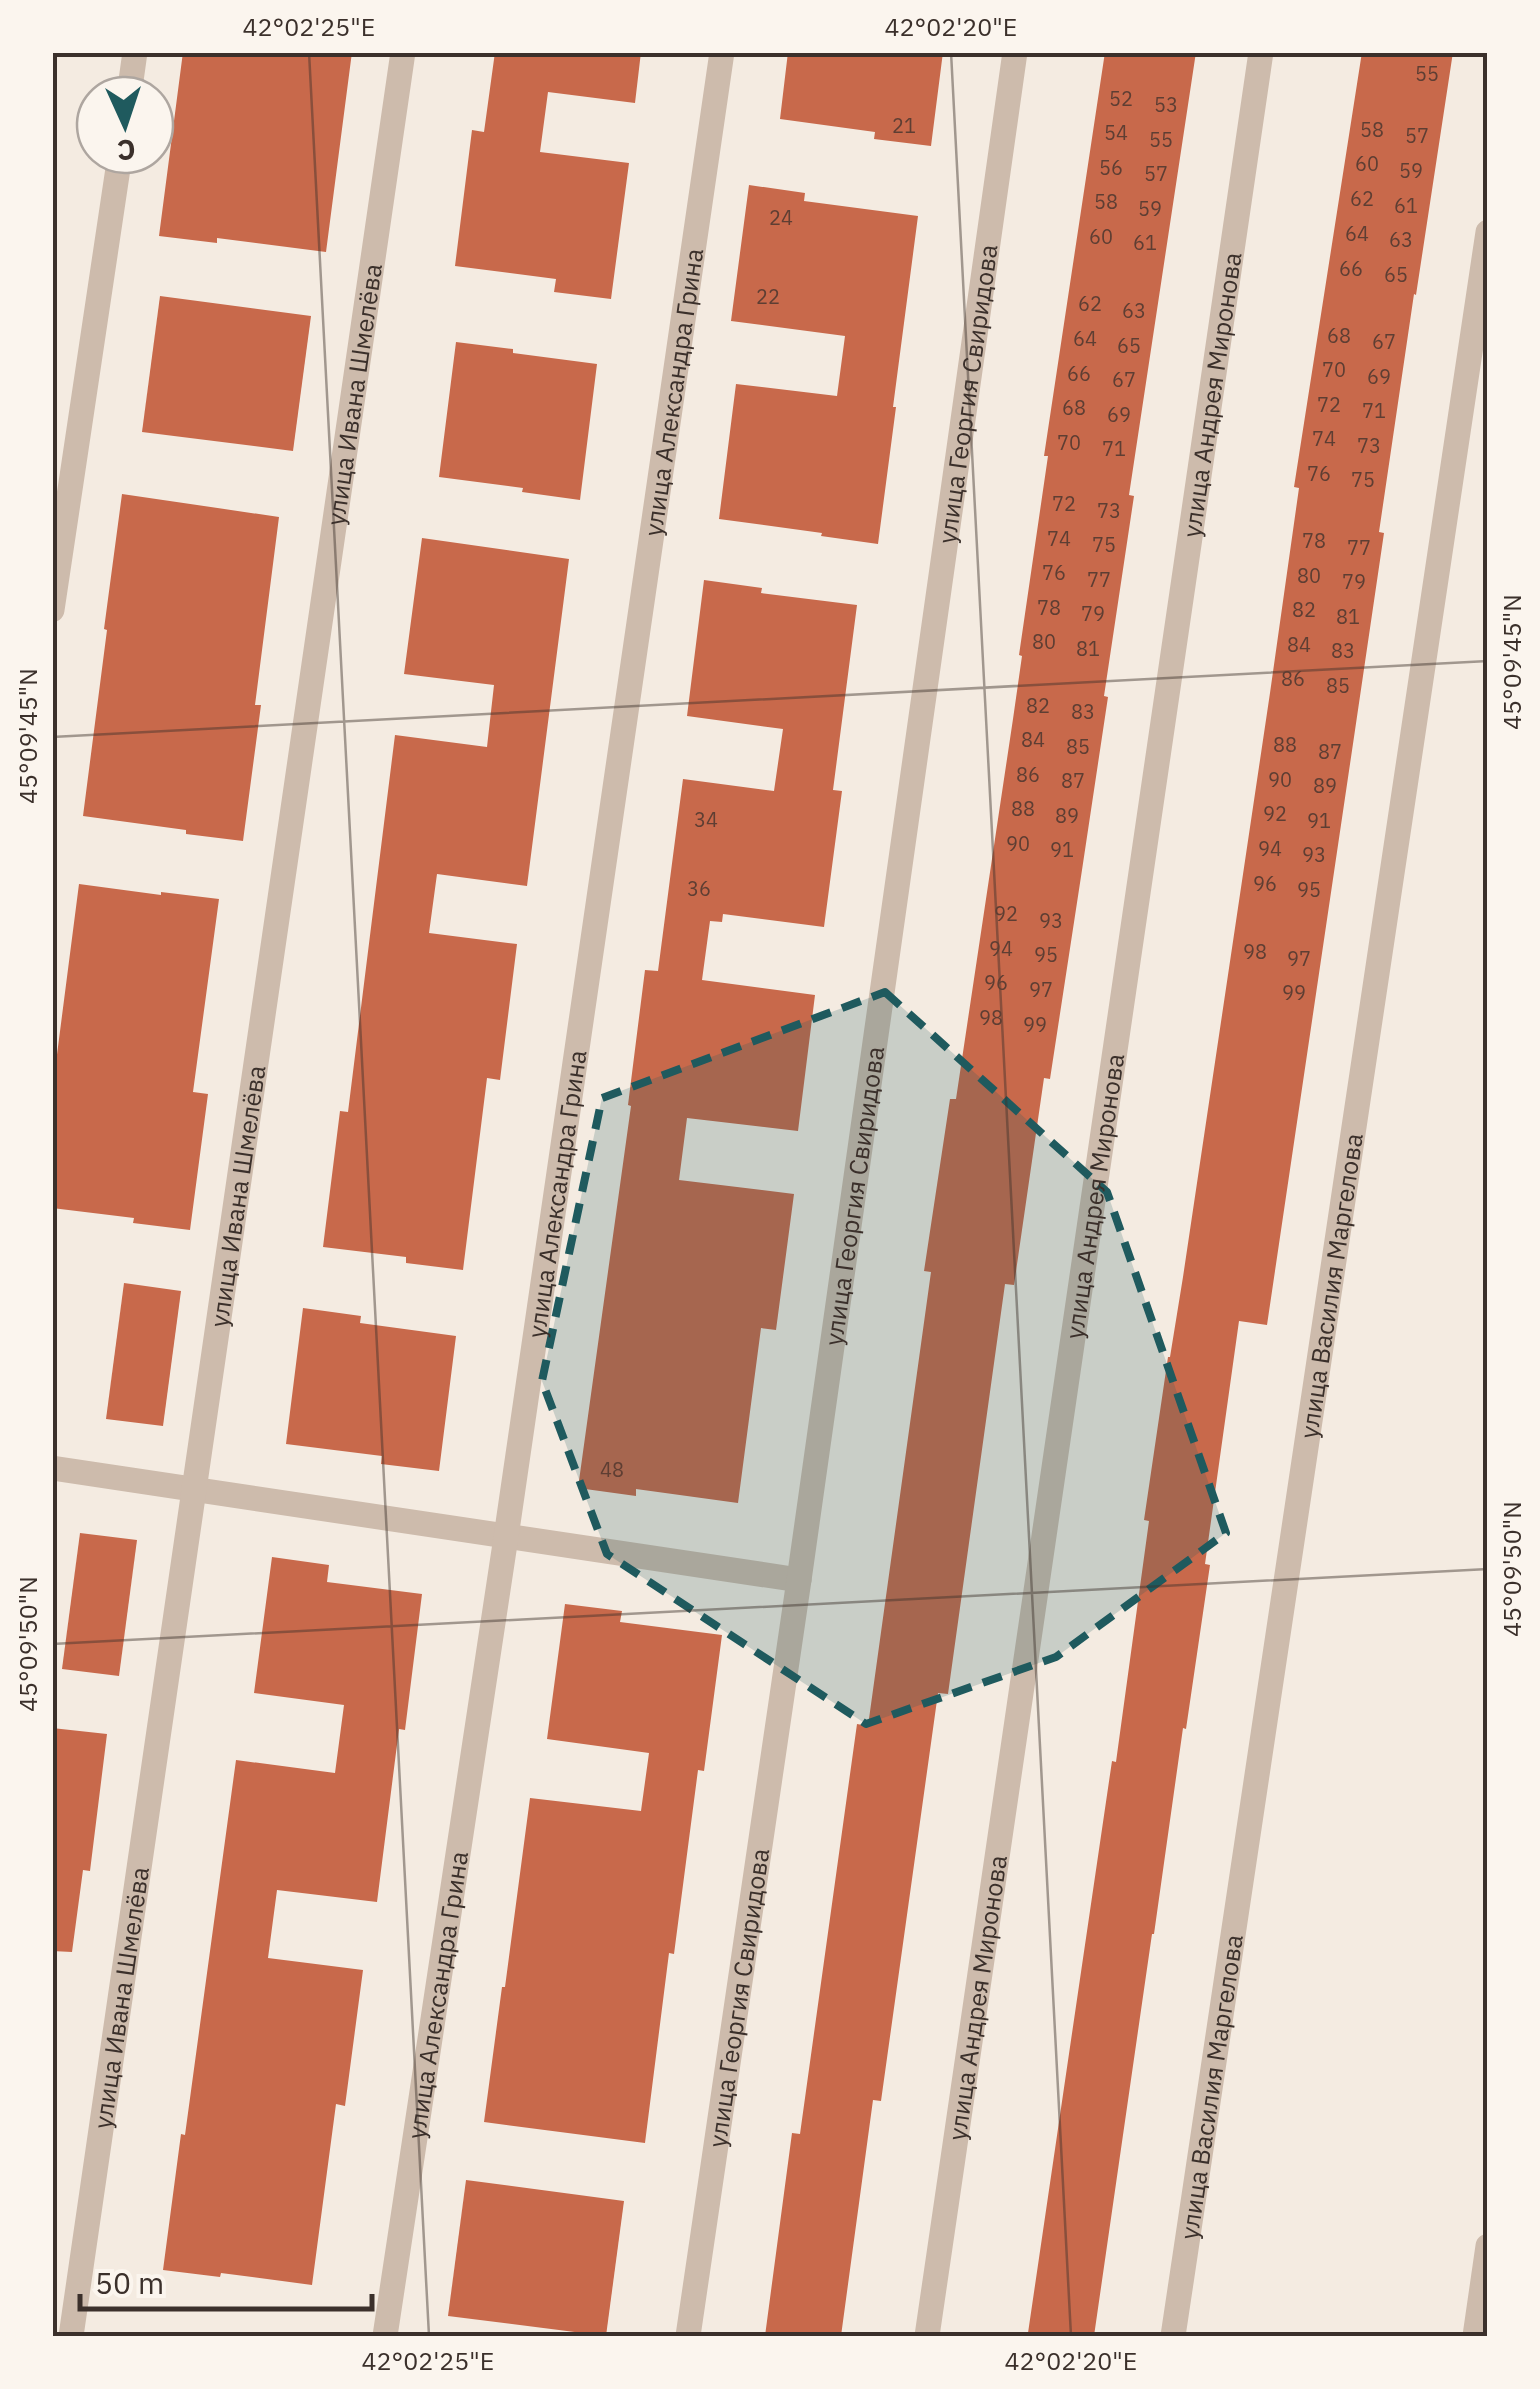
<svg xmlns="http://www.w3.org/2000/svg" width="1540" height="2389" viewBox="0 0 1540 2389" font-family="'IBM Plex Sans',sans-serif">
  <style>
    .building { fill: #c8694b }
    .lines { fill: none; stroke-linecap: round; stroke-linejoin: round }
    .street { stroke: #cdbbac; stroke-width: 25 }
    .marked { fill: #1f5a5e; fill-opacity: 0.2; stroke: #1f5a5e; stroke-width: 8; stroke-dasharray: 20 12; stroke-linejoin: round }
    .ticks { fill: none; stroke: #3b302b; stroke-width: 2.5; stroke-opacity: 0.45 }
    .labels { text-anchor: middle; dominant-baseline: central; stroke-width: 9; stroke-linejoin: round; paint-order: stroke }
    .number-label { font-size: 20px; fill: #5e3e33 }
    .street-label { font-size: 25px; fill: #3b302b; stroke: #fbf5ee }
    .neatline { fill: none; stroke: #3b302b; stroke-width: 4 }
    .ticks-label { font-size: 25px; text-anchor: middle; fill: #3b302b }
  </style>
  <rect width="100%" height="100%" fill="#f4ebe1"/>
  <g class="building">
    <polygon points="183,52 352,52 326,252 217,238 217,243 159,236"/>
    <polygon points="495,52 641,52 635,103 548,92 540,152 629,163 611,299 554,292 556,279 455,266 472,130 484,132"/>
    <polygon points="788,52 943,52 931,146 874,139 875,132 780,119"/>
    <polygon points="1105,52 1196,52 1129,495 1134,496 1104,696 1108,697 1082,870 1050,1079 1044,1078 1014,1285 1005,1284 948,1694 938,1693 881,2101 873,2100 841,2336 765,2336 792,2133 800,2134 857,1724 868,1726 931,1272 924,1271 950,1099 956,1099 1013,719 1022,656 1019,655 1048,456 1044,456"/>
    <polygon points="1362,52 1453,52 1416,295 1414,294 1379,532 1384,533 1354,737 1267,1325 1239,1321 1205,1564 1210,1565 1186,1729 1183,1728 1154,1934 1152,1934 1094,2336 1053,2336 1028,2333 1112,1761 1116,1762 1149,1521 1144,1520 1168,1357 1170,1357 1183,1277 1270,693 1299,488 1294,487"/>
    <polygon points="749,185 805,193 804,201 918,216 893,407 896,407 878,544 821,536 822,533 719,519 736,384 837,396 845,336 731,321"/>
    <polygon points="160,296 311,316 293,451 142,432"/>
    <polygon points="456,342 513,349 513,353 597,364 580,500 522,492 523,488 439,477"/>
    <polygon points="122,494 279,517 255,705 261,705 243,841 186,834 186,830 83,816 107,630 104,629"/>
    <polygon points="422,538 569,559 527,886 437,874 429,933 517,944 500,1080 487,1078 463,1270 406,1263 406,1257 323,1247 340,1111 348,1112 395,735 487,747 494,685 404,674"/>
    <polygon points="704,580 762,588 761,593 857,605 833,790 842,791 824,927 723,914 722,922 710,921 702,980 815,995 798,1131 687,1118 679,1180 794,1194 776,1330 761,1328 738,1503 636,1489 636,1496 578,1488 631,1106 628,1105 645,970 658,971 683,779 774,791 783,729 687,716"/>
    <polygon points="79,884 161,895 161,892 219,899 193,1092 208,1094 190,1230 133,1223 134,1218 52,1208 52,1070 55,1070"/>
    <polygon points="124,1283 181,1291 163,1426 106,1419"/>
    <polygon points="303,1308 361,1316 360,1323 456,1336 439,1471 381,1464 382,1456 286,1444"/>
    <polygon points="80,1533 137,1540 119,1676 62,1669"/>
    <polygon points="272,1557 329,1565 327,1582 422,1594 405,1730 399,1729 377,1902 277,1890 268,1958 363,1970 345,2106 336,2104 312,2285 221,2273 220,2277 163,2270 181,2134 185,2135 236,1760 335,1773 344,1705 254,1693"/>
    <polygon points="565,1604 622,1611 620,1622 722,1635 704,1771 698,1770 674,1954 669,1953 645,2143 484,2122 502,1987 505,1987 530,1798 641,1811 649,1753 547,1739"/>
    <polygon points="52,1728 107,1734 90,1871 83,1870 72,1952 52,1951"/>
    <polygon points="466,2180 624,2201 606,2336 448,2316"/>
  </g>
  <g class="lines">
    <g class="street">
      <polyline points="129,95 135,52"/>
      <polyline points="52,610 120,155"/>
      <polyline points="52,1468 799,1580"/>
      <path id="s1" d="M 71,2336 L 403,52"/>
      <path id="s2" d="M 385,2336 L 506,1537 L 722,52"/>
      <path id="s3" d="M 688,2336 L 799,1580 L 1015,52"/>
      <path id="s4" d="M 927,2336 L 1261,52"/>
      <path id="s5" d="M 1173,2336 L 1488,232"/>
      <polyline points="1475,2336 1488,2246"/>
    </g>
  </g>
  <path class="marked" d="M 885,992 L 1107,1192 L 1226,1533 L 1056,1657 L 866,1724 L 607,1554 L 542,1381 L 602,1098 Z"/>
  <path class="ticks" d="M 309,52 L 429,2336M 951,52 L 1071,2336M 52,737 L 1488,661M 52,1644 L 1488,1569"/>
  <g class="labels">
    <g class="number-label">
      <text x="1427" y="73">55</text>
      <text x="1121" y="98">52</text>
      <text x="1166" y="104">53</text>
      <text x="904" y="125">21</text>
      <text x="1372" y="129">58</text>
      <text x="1116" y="132">54</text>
      <text x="1417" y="135">57</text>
      <text x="1161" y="139">55</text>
      <text x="1367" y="163">60</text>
      <text x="1111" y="167">56</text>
      <text x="1411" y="170">59</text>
      <text x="1156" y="173">57</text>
      <text x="1362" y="198">62</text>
      <text x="1106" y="201">58</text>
      <text x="1406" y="205">61</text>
      <text x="1150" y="208">59</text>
      <text x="781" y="217">24</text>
      <text x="1357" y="233">64</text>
      <text x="1101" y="236">60</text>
      <text x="1401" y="239">63</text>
      <text x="1145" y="242">61</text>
      <text x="1351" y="268">66</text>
      <text x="1396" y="274">65</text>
      <text x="768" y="296">22</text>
      <text x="1090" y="303">62</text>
      <text x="1134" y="310">63</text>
      <text x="1339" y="335">68</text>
      <text x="1085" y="338">64</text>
      <text x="1384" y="341">67</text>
      <text x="1129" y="345">65</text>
      <text x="1334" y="369">70</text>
      <text x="1079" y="373">66</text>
      <text x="1379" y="376">69</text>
      <text x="1124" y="379">67</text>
      <text x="1329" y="404">72</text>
      <text x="1074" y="407">68</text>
      <text x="1374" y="410">71</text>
      <text x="1119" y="414">69</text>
      <text x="1324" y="438">74</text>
      <text x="1069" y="442">70</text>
      <text x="1369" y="445">73</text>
      <text x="1114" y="448">71</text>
      <text x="1319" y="473">76</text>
      <text x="1363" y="479">75</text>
      <text x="1064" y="503">72</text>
      <text x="1109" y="510">73</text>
      <text x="1059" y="538">74</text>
      <text x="1314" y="540">78</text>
      <text x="1104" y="544">75</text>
      <text x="1359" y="547">77</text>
      <text x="1054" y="572">76</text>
      <text x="1309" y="575">80</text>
      <text x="1099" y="579">77</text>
      <text x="1354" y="581">79</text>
      <text x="1049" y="607">78</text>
      <text x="1304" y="609">82</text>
      <text x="1093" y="613">79</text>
      <text x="1348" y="616">81</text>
      <text x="1044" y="641">80</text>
      <text x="1299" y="644">84</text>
      <text x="1088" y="648">81</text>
      <text x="1343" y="650">83</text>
      <text x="1293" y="678">86</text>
      <text x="1338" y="685">85</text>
      <text x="1038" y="705">82</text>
      <text x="1083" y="711">83</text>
      <text x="1033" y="739">84</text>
      <text x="1285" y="744">88</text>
      <text x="1078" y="746">85</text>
      <text x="1330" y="751">87</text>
      <text x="1028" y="774">86</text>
      <text x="1280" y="779">90</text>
      <text x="1073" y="780">87</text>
      <text x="1325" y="785">89</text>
      <text x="1023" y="808">88</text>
      <text x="1275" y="813">92</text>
      <text x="1067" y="815">89</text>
      <text x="706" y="819">34</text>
      <text x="1319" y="820">91</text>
      <text x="1018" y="843">90</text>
      <text x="1270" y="848">94</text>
      <text x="1062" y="849">91</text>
      <text x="1314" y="854">93</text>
      <text x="1265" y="883">96</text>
      <text x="699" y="888">36</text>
      <text x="1309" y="889">95</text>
      <text x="1006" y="913">92</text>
      <text x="1051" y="920">93</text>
      <text x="1001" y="948">94</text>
      <text x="1255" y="951">98</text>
      <text x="1046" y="954">95</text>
      <text x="1299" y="958">97</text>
      <text x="996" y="982">96</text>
      <text x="1041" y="989">97</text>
      <text x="1294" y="992">99</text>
      <text x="991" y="1017">98</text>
      <text x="1035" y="1024">99</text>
      <text x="612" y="1469">48</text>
    </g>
    <g class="street-label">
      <text stroke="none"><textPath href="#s1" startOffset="1962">улица Ивана Шмелёва</textPath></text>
      <text stroke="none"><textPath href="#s2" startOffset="1965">улица Александра Грина</textPath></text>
      <text stroke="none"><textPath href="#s3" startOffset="1962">улица Георгия Свиридова</textPath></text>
      <text stroke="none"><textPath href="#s4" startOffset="1962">улица Андрея Миронова</textPath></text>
      <text stroke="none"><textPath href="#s1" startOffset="1152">улица Ивана Шмелёва</textPath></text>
      <text stroke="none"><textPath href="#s2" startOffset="1155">улица Александра Грина</textPath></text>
      <text stroke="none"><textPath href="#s3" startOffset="1152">улица Георгия Свиридова</textPath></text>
      <text stroke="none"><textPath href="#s4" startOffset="1152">улица Андрея Миронова</textPath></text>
      <text stroke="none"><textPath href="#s5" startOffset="1062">улица Василия Маргелова</textPath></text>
      <text stroke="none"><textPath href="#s1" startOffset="342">улица Ивана Шмелёва</textPath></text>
      <text stroke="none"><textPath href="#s2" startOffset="345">улица Александра Грина</textPath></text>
      <text stroke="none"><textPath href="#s3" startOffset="342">улица Георгия Свиридова</textPath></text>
      <text stroke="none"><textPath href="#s4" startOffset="342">улица Андрея Миронова</textPath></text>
      <text stroke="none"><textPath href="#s5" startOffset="252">улица Василия Маргелова</textPath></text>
    </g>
  </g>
  <rect width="1540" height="2389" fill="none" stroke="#fbf5ee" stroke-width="110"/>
  <g transform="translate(125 125) rotate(177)"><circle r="48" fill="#fbf5ee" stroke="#aea6a0" stroke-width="2.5"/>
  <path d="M0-8L18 38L0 25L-18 38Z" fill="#1f5a5e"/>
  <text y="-15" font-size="28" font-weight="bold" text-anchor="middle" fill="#3b302b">С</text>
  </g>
  <path d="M80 2294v15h292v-15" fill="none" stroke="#3b302b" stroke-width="5"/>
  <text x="95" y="2294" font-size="30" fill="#3b302b" stroke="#fbf5ee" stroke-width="8" paint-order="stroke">50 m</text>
  <rect x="55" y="55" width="1430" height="2279" class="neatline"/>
  <g class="ticks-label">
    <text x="309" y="36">42°02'25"E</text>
    <text x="951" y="36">42°02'20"E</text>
    <text transform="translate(1512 662) rotate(-90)" y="9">45°09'45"N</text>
    <text transform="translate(28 736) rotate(-90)" y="9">45°09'45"N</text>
    <text transform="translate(1512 1569) rotate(-90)" y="9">45°09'50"N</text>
    <text transform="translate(28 1644) rotate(-90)" y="9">45°09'50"N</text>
    <text x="428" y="2370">42°02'25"E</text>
    <text x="1071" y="2370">42°02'20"E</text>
  </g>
</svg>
